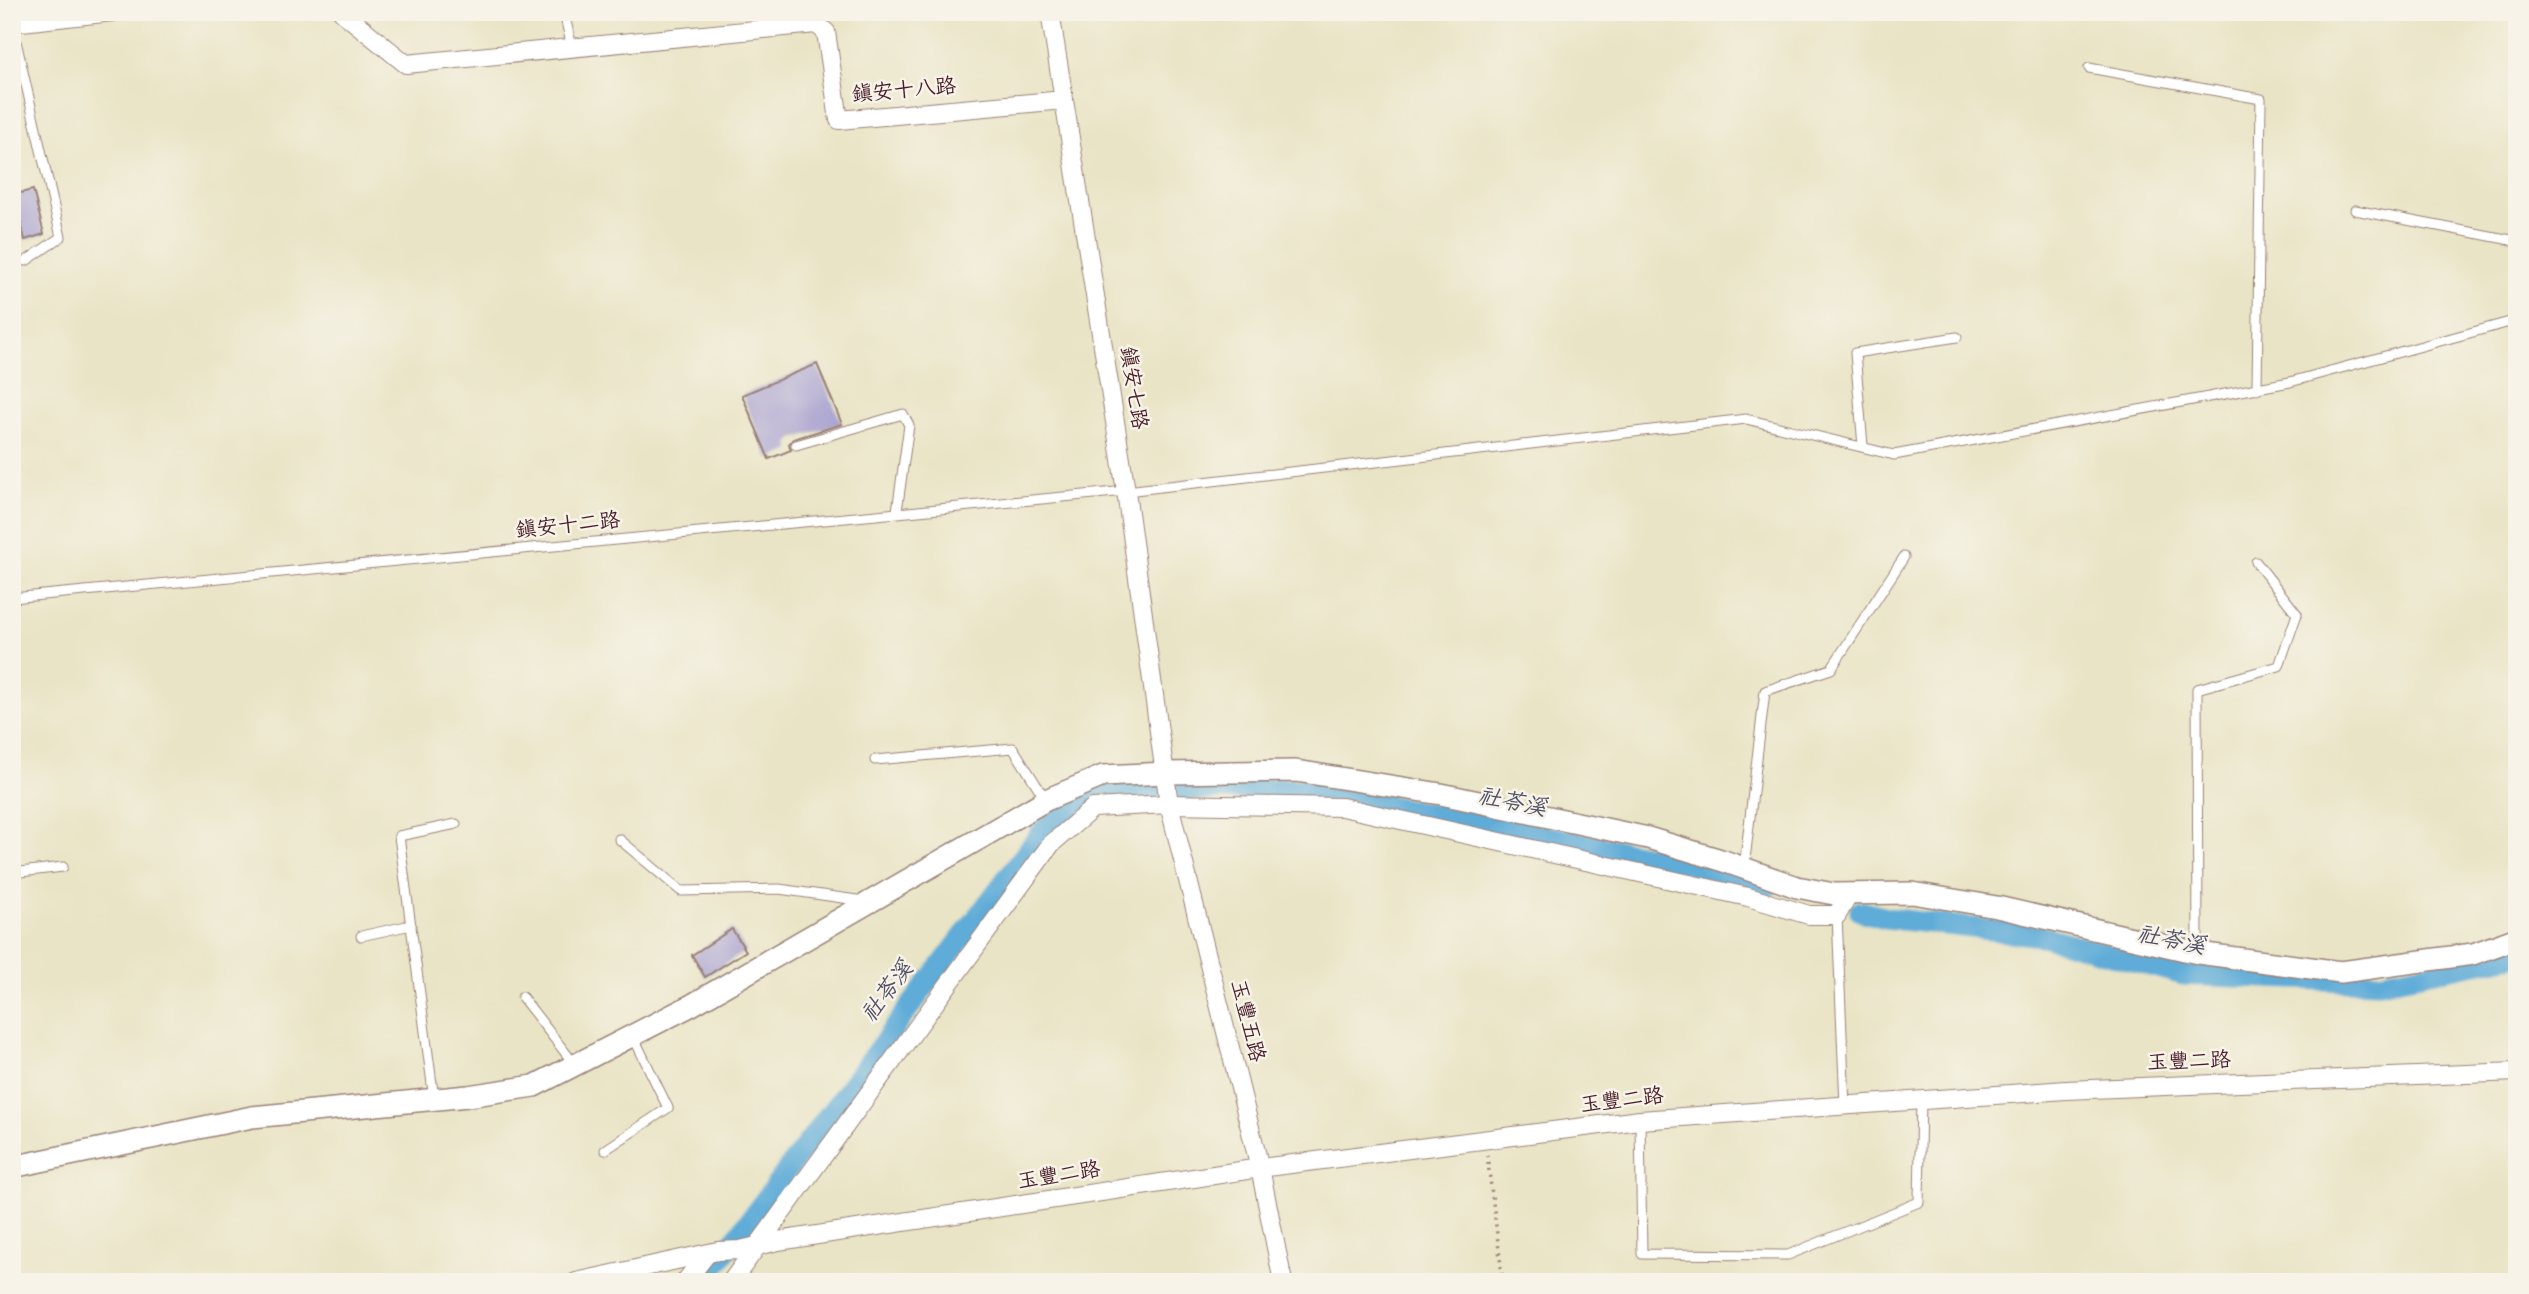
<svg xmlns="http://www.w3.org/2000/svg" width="2529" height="1294" viewBox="0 0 2529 1294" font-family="Kalam,'LXGW WenKai TC',sans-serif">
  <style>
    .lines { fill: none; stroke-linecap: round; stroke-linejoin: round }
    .canal { stroke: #5eacd8; stroke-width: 21 }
    .building { fill: #aba4d0 }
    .service-casing { stroke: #9a8278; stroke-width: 11 }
    .minor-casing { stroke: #9a8278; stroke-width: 20 }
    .tertiary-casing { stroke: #9a8278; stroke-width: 24 }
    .path { stroke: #9a8278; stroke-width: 3.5; stroke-dasharray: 2 5; stroke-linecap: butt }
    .service { stroke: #fff; stroke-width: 9 }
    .minor { stroke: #fff; stroke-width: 18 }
    .tertiary { stroke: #fff; stroke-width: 21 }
    .labels { text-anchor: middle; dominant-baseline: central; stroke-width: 5; stroke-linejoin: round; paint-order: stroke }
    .street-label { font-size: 21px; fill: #4a1f2b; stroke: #f7f3e8 }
    .water-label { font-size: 23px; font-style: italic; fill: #515068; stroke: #f7f3e8 }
  </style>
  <rect width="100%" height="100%" fill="#f7f3e8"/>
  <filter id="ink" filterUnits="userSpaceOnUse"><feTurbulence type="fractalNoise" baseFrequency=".0143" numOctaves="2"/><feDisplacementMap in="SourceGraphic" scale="14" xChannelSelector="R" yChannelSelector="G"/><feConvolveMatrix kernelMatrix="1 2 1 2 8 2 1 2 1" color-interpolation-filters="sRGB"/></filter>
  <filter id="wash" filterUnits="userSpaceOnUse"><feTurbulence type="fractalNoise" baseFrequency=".00686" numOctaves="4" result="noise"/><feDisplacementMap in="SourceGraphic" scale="28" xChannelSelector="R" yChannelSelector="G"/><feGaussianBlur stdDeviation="1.57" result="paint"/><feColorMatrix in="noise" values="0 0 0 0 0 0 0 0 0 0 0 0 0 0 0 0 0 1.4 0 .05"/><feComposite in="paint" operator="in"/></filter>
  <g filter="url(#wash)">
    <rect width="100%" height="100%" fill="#e9e4c5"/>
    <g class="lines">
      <g class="canal">
        <polyline points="1184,790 1304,789 1685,863 1769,886"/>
        <polyline points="1860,911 1886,918 2043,936 2183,975 2379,982 2517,955"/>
        <polyline points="703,1282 1043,830 1076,804 1126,790 1152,790"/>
      </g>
    </g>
    <g id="blocks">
      <g class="building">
        <polygon points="33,190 44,234 25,240 19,213 12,215 12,195"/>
        <polygon points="817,364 842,424 793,439 789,444 791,450 769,459 742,395"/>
        <polygon points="732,929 746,951 705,977 692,955"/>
      </g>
    </g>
  </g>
  <g filter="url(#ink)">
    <use href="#blocks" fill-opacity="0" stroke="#9a8278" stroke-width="2"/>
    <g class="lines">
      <defs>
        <g id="service">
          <polyline points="564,12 572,48"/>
          <polyline points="12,24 61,237 26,261"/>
          <polyline points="2089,68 2261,99 2257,389"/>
          <polyline points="2355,210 2511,240 2517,244"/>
          <polyline points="796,445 903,414 909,425 897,511"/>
          <polyline points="1863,446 1855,353 1957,337"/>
          <polyline points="12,598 1126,491 1746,419 1894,455 2290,382 2517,320"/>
          <polyline points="875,760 1013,748 1046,800"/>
          <polyline points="619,839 681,891 779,889 864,901"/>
          <polyline points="1744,868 1765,691 1831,669 1904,557"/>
          <polyline points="12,873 63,867"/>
          <polyline points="1837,915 1845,1106"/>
          <polyline points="361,936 411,925"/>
          <polyline points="2198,952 2197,689 2279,666 2297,614 2256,562"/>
          <polyline points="522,997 575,1065"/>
          <polyline points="434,1099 399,836 456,824"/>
          <polyline points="1640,1120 1642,1254 1788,1255 1919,1202 1921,1099"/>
          <polyline points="605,1150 668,1108 633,1036"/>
        </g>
        <g id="minor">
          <polyline points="342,12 406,64 816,24 826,32 839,120 1064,100"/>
          <polyline points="1050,12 1126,491 1169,804 1260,1168 1283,1282"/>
          <polyline points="12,23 113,12"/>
          <polyline points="576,1282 718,1251 740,1250 778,1241 1260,1168 1640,1120 2066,1090 2517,1072"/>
          <polyline points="685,1282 706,1255"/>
          <polyline points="731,1282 1051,844 1093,808 1169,804 1342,807 1748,897 1809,915 1837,915 1849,894"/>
        </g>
        <polyline id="tertiary" points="12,1167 252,1117 468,1096 534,1086 690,1006 1046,800 1103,776 1166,773 1296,771 1441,794 1648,838 1721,860 1797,887 1834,894 1912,893 1997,907 2198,953 2341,972 2473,954 2517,938"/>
      </defs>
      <use href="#service" class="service-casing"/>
      <use href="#minor" class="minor-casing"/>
      <use href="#tertiary" class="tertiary-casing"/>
      <polyline class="path" points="1487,1155 1503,1282"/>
      <use href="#service" class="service"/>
      <use href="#minor" class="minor"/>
      <use href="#tertiary" class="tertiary"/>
    </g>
  </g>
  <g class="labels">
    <g class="street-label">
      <text transform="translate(904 91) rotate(-5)">鎮安十八路</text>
      <text transform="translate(1133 388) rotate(81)">鎮安七路</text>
      <text transform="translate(568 526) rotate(-6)">鎮安十二路</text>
      <text transform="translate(1247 1021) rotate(76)">玉豐五路</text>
      <text transform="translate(2189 1062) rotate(-2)">玉豐二路</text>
      <text transform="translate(1622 1101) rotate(-7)">玉豐二路</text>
      <text transform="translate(1059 1176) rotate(-9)">玉豐二路</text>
    </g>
    <g class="water-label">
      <text transform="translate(1512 803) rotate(11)">社苓溪</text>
      <text transform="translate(2171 941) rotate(11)">社苓溪</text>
      <text transform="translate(888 992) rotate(-53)">社苓溪</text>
    </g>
  </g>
  <rect width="2529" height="1294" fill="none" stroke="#f7f3e8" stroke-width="42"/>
</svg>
